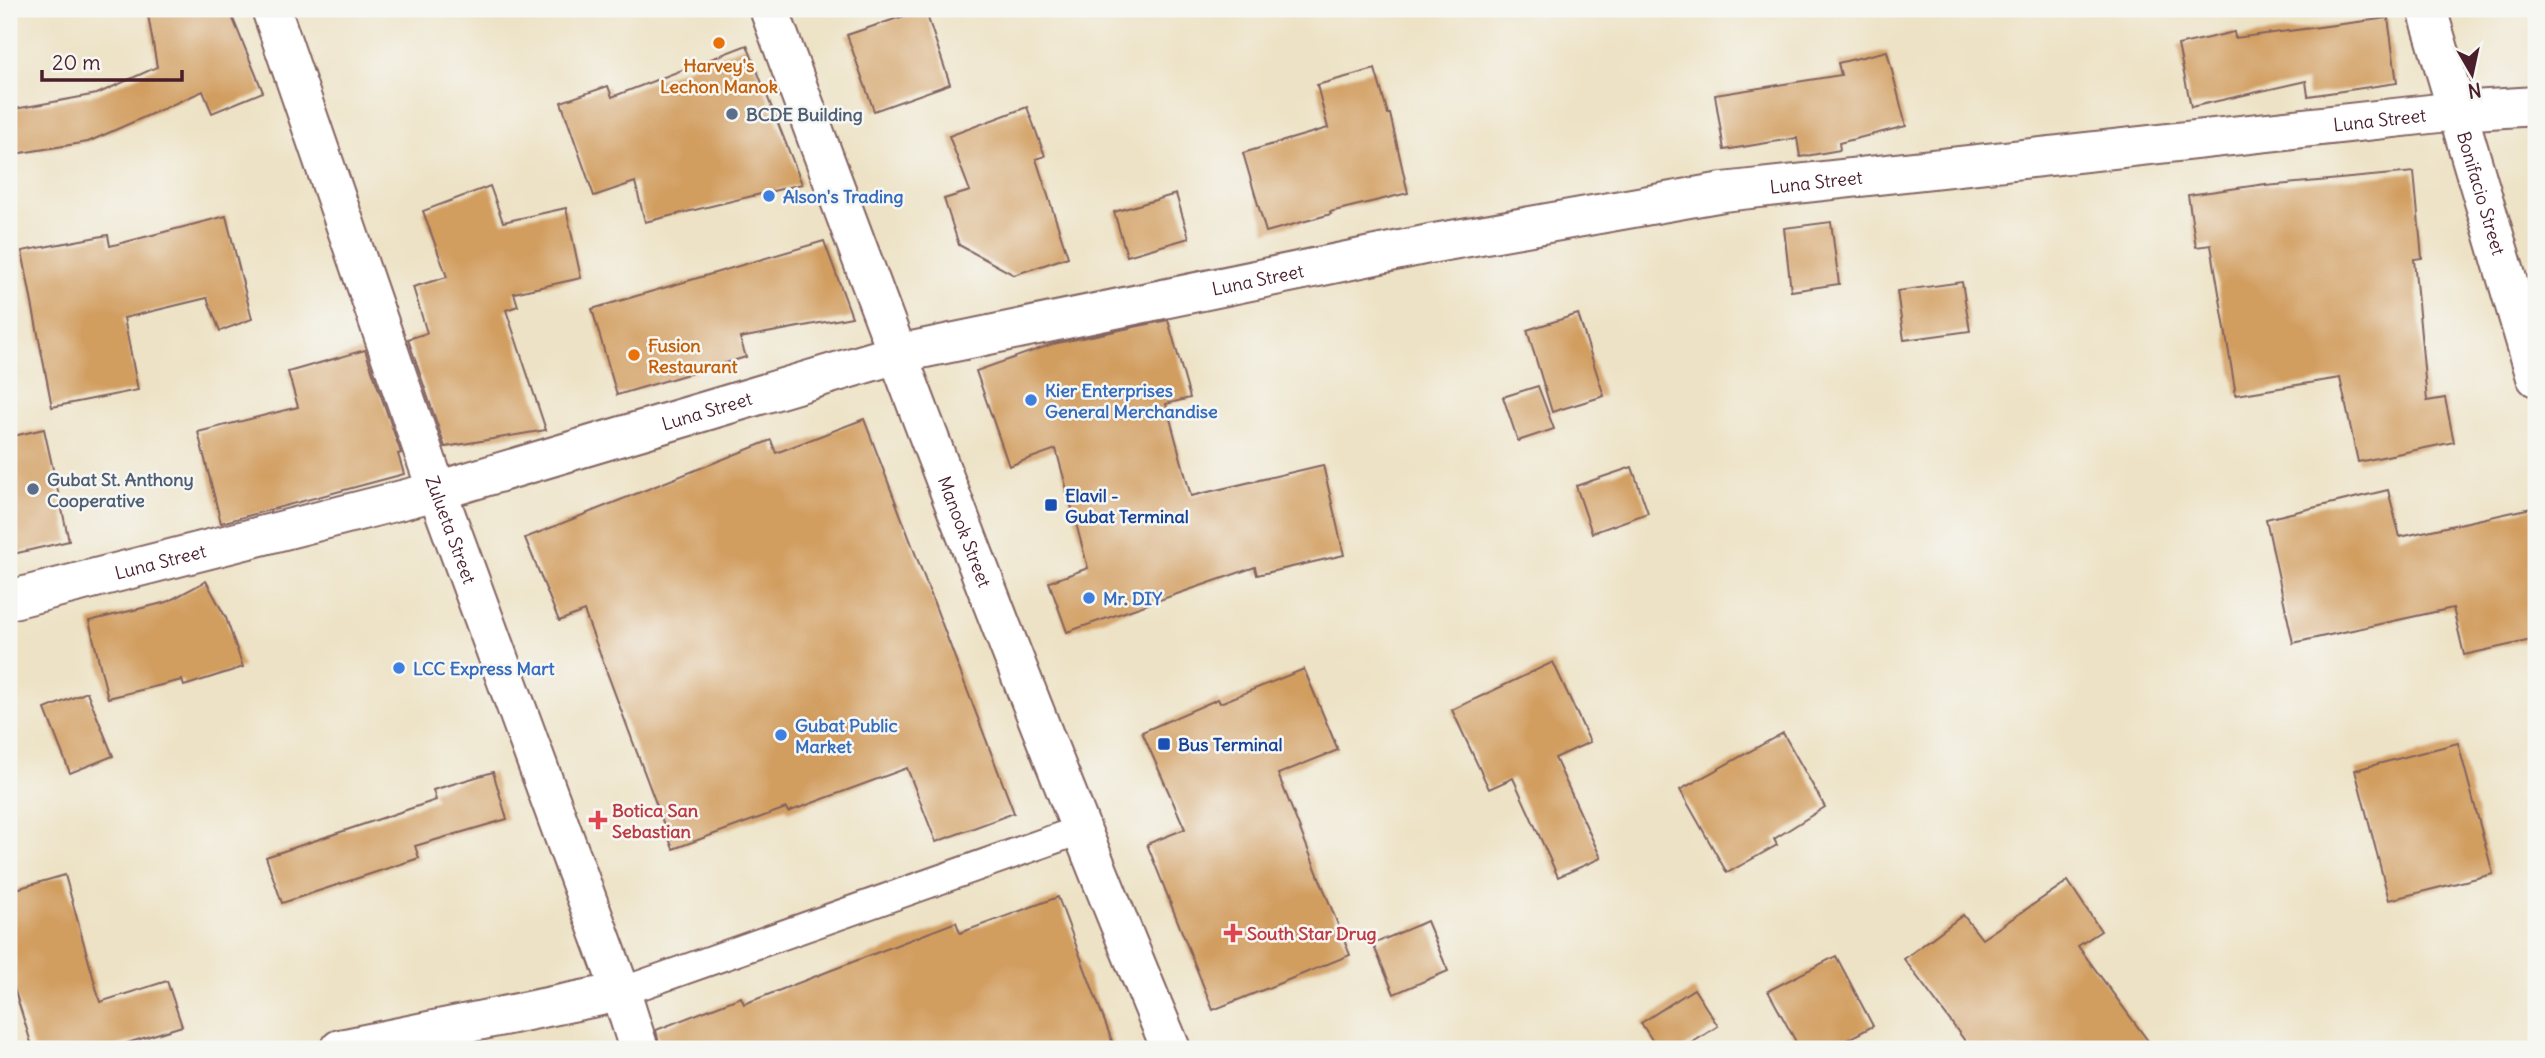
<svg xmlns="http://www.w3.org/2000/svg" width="2545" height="1058" viewBox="0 0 2545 1058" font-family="Delius,sans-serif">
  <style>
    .building { fill: #d29e61 }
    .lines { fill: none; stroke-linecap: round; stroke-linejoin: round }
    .lane-casing { stroke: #836361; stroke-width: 32 }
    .street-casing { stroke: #836361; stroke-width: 42 }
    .secondary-casing { stroke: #836361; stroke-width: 42 }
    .lane { stroke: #fff; stroke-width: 28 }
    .street { stroke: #fff; stroke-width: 38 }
    .secondary { stroke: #fff; stroke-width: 38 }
    .food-dot { fill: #e8710a; stroke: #f6f6f2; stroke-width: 2.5 }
    .service-dot { fill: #5c6f8a; stroke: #f6f6f2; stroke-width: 2.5 }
    .shop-dot { fill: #3f7fe0; stroke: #f6f6f2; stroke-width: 2.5 }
    .transit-dot { fill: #1a4fb4; stroke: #f6f6f2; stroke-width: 2.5 }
    .health-dot { fill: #e0444e; stroke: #f6f6f2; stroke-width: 2.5 }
    .labels { text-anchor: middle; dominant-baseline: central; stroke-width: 5; stroke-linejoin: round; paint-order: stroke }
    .food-label { font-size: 18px; font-weight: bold; fill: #c56008; stroke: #f6f6f2 }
    .service-label { font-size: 18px; font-weight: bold; fill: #4e5e75; stroke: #f6f6f2; text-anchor: start }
    .street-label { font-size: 18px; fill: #4a1f2b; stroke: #f6f6f2 }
    .shop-label { font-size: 18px; font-weight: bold; fill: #366cbe; stroke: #f6f6f2; text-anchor: start }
    .transit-label { font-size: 18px; font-weight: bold; fill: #164399; stroke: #f6f6f2; text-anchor: start }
    .health-label { font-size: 18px; font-weight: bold; fill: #be3a42; stroke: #f6f6f2; text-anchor: start }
  </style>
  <rect width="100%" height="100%" fill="#f6f6f2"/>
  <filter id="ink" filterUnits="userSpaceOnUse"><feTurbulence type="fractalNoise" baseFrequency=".0143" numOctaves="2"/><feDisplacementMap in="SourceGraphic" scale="14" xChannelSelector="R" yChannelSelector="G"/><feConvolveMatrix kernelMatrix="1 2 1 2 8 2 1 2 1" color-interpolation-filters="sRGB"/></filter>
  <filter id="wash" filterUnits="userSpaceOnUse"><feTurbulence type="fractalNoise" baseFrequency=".00686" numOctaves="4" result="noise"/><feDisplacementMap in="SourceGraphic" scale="28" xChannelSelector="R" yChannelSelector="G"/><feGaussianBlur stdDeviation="1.57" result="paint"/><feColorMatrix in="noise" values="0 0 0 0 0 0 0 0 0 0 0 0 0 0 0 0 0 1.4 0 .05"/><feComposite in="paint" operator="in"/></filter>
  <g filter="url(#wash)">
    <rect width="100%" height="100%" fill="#ede2c5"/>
    <g id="blocks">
      <g class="building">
        <polygon points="147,9 229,9 263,92 212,113 203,91 88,142 14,154 9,110 97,94 157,67"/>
        <polygon points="925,9 950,84 874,111 847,35"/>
        <polygon points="2388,18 2397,83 2308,96 2306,81 2191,107 2178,45 2234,32 2235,38"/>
        <polygon points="747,45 802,184 645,222 635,182 594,196 561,102 608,86 612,97"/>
        <polygon points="1887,51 1906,126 1839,143 1840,150 1800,157 1797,138 1724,150 1715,95 1841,75 1838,63"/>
        <polygon points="1375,69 1388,114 1390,114 1408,193 1330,212 1331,214 1266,232 1243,153 1328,128 1317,85"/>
        <polygon points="1027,107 1045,156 1036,159 1068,257 1014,275 959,245 944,199 970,191 949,136"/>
        <polygon points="2414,172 2422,258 2414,259 2427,401 2445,398 2454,442 2358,462 2340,378 2236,395 2211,245 2196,247 2188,195 2266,184 2266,186"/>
        <polygon points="490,186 503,222 566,208 581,278 514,293 518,306 506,310 546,430 445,447 408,339 427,333 413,287 447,277 423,211"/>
        <polygon points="1176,194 1189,238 1127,256 1114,212"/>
        <polygon points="226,216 252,319 220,331 207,298 124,318 138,390 52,407 22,251 108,235 110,246"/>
        <polygon points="1831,222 1839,284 1791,291 1784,228"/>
        <polygon points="824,241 852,317 740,338 746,357 617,395 592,309"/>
        <polygon points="1962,282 1970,331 1904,340 1897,291"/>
        <polygon points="1578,314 1604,396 1552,412 1527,330"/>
        <polygon points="1168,320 1190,398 1166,404 1191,496 1323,465 1344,555 1257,575 1255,567 1067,632 1049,582 1088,568 1056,449 1009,466 976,371 1053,344"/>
        <polygon points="365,350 401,453 398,454 404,474 221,523 198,432 298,407 288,372"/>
        <polygon points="1538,386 1554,429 1518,441 1503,397"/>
        <polygon points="864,419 1014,813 936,842 907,768 788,812 786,808 673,849 584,611 559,621 525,538 771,440 776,453"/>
        <polygon points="44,429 69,541 9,555 9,437"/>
        <polygon points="1632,467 1648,513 1592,533 1576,486"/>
        <polygon points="2388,490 2400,537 2536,507 2536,639 2464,655 2453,608 2293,643 2266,519"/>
        <polygon points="206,581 226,618 243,667 184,686 182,680 108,698 89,621 167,602"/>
        <polygon points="1553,662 1590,742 1555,758 1601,858 1558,877 1513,778 1489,789 1452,710"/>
        <polygon points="1304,669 1338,750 1278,774 1350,955 1213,1010 1147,844 1185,829 1142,732 1218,699 1220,703"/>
        <polygon points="87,692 113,756 70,773 45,709"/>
        <polygon points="1783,733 1825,807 1774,839 1777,845 1727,873 1680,790"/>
        <polygon points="2458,743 2493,874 2389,900 2355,770"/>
        <polygon points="493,772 507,819 415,846 419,858 282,903 266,857 436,800 433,790"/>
        <polygon points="65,875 100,1002 167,981 182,1026 108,1049 33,1049 9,972 9,891"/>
        <polygon points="2068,881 2101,931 2078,946 2154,1049 1971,1049 1904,959 1963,915 1982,939"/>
        <polygon points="1058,897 1115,1049 660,1049 656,1030 741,997 744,1004 956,922 960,933"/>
        <polygon points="1427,921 1448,971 1394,994 1373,944"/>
        <polygon points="1836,956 1873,1026 1830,1049 1800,1049 1768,991"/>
        <polygon points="1694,989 1718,1026 1682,1049 1658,1049 1641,1023"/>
      </g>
    </g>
  </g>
  <g filter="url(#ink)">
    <use href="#blocks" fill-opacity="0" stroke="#836361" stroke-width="2"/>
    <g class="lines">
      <defs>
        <polyline id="lane" points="621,992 1080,830"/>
        <g id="street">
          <path id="s1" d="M 271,9 L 437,491 L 621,992 L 639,1049"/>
          <path id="s2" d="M 2427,9 L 2536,377"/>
          <path id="s3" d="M 9,600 L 437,491 L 897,354 L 1429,244 L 1723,192 L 2457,111 L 2536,106"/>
          <polyline points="340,1049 621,992"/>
        </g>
        <g id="secondary">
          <path id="s4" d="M 769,9 C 898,358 1028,706 1171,1049"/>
        </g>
      </defs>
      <use href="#lane" class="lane-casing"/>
      <use href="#street" class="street-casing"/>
      <use href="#secondary" class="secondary-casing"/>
      <use href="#lane" class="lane"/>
      <use href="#street" class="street"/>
      <use href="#secondary" class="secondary"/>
    </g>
  </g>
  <g class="food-dot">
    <circle cx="719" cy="43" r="7"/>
    <circle cx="634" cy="355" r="7"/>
  </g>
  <g class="service-dot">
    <circle cx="732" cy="114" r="7"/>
    <circle cx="33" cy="489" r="7"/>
  </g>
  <g class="shop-dot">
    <circle cx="769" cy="196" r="7"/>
    <circle cx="1031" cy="400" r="7"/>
    <circle cx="1089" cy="598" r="7"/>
    <circle cx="399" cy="668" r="7"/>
    <circle cx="781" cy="735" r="7"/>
  </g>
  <g class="transit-dot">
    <rect x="1044" y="498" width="14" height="14" rx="3.5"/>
    <rect x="1157" y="737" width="14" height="14" rx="3.5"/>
  </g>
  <g class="health-dot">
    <path d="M594.5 809.5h7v7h7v7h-7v7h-7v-7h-7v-7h7z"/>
    <path d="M1229.5 922.5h7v7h7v7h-7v7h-7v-7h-7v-7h7z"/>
  </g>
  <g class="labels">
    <g class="food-label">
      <text x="719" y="65">Harvey's<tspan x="719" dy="21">Lechon Manok</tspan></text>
      <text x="648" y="345" text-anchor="start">Fusion<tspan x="648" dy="21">Restaurant</tspan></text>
    </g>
    <g class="service-label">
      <text x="746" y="114">BCDE Building</text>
      <text x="47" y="479">Gubat St. Anthony<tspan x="47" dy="21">Cooperative</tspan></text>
    </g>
    <g class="street-label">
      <text stroke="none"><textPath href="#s3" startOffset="2424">Luna Street</textPath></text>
      <text stroke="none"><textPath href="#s3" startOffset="1857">Luna Street</textPath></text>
      <text stroke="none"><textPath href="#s2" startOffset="192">Bonifacio Street</textPath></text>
      <text stroke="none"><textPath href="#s3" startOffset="1290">Luna Street</textPath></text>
      <text stroke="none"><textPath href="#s3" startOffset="723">Luna Street</textPath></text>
      <text stroke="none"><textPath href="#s1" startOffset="551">Zulueta Street</textPath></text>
      <text stroke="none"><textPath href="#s4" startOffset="558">Manook Street</textPath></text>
      <text stroke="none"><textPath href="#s3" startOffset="156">Luna Street</textPath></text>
    </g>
    <g class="shop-label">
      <text x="783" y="196">Alson's Trading</text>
      <text x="1045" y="390">Kier Enterprises<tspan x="1045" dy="21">General Merchandise</tspan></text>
      <text x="1103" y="598">Mr. DIY</text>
      <text x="413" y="668">LCC Express Mart</text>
      <text x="795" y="725">Gubat Public<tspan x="795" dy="21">Market</tspan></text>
    </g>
    <g class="transit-label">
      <text x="1065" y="495">Elavil -<tspan x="1065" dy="21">Gubat Terminal</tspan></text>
      <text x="1178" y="744">Bus Terminal</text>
    </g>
    <g class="health-label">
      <text x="612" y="810">Botica San<tspan x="612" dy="21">Sebastian</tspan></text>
      <text x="1247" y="933">South Star Drug</text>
    </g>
  </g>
  <rect width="2545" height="1058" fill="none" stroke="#f6f6f2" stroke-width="35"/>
  <g transform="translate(2472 74) rotate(171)" stroke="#f6f6f2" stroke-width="5" paint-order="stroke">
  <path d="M0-5L12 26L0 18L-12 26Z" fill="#4a1f2b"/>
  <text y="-10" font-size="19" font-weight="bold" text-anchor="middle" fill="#4a1f2b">N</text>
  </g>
  <path d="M42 70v10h140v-10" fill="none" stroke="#4a1f2b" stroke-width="3.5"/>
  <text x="52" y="70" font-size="21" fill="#4a1f2b" stroke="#f6f6f2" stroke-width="5" paint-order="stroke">20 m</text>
</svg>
